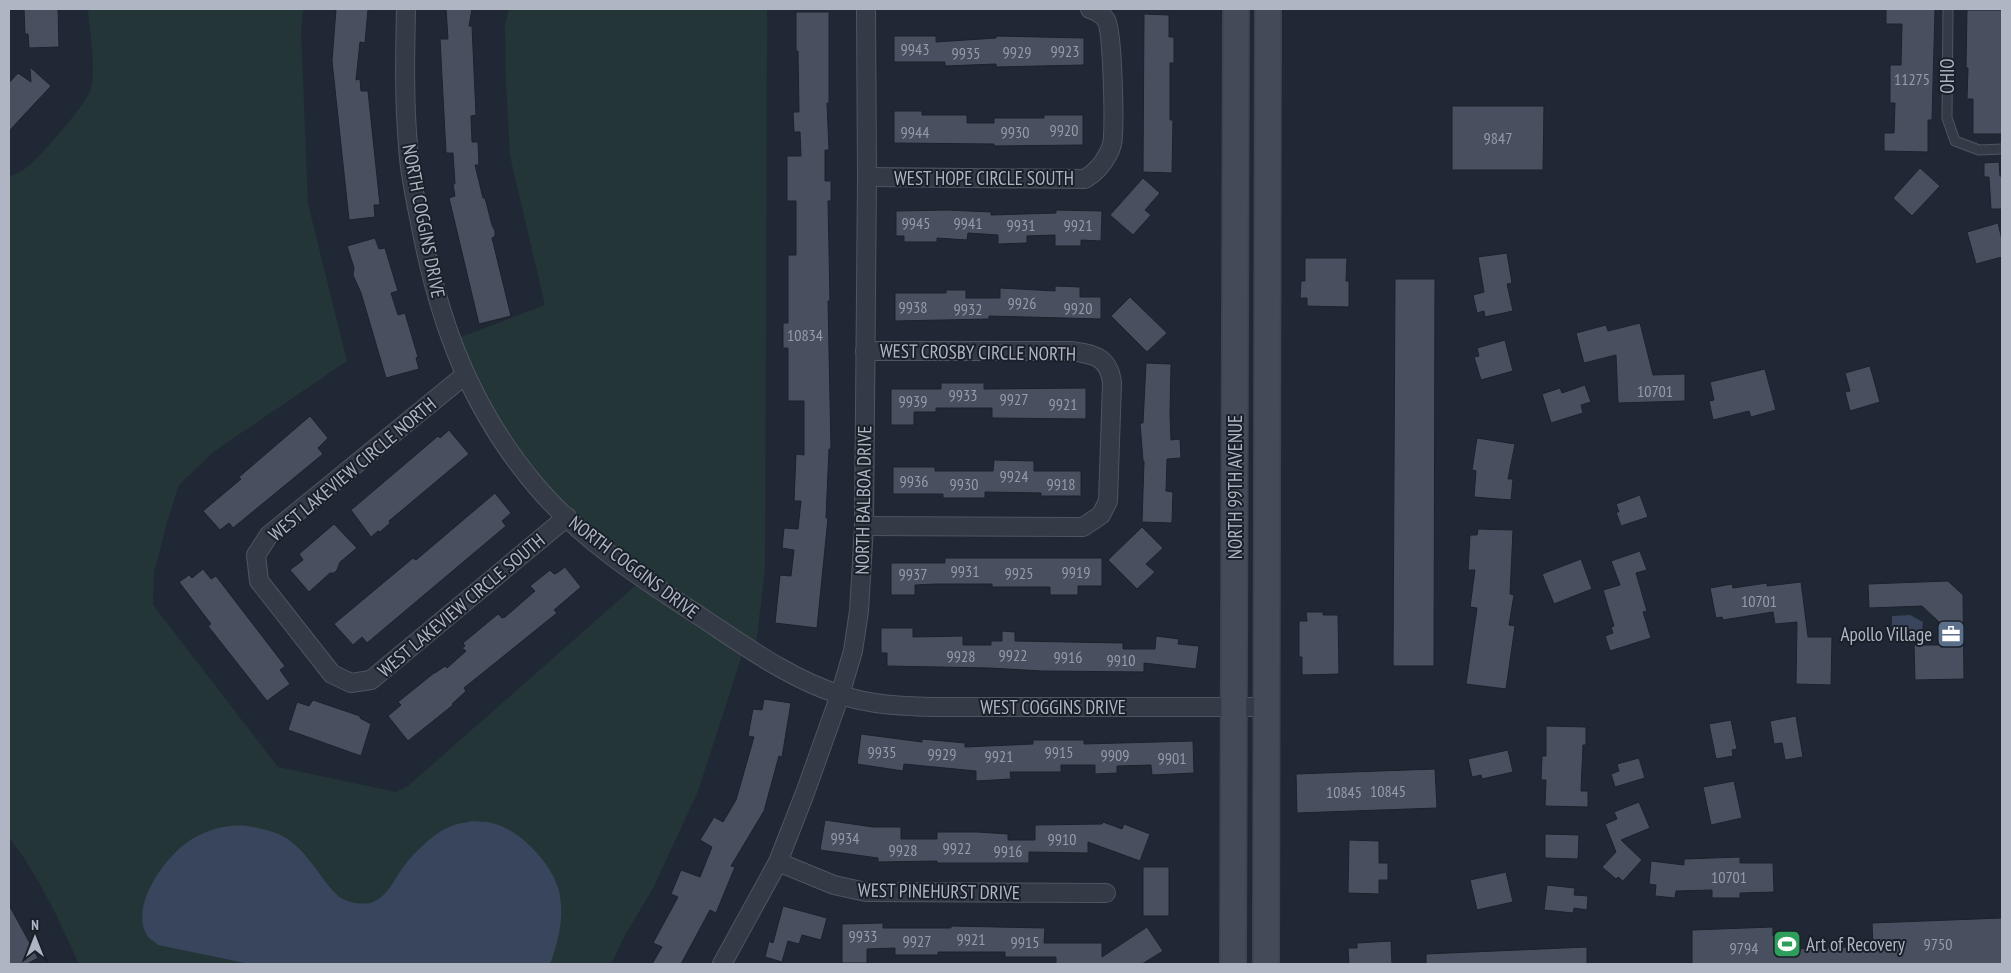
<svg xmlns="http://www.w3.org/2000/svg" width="2011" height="973" viewBox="0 0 2011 973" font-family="'PT Sans Narrow',sans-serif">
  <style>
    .green { fill: #243537 }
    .water { fill: #38455d }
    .building { fill: #484f5f; stroke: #1c222c }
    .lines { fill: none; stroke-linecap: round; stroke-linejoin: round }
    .service-casing { stroke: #4f5560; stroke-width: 11 }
    .minor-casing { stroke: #4f5560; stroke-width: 20 }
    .secondary-casing { stroke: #3e444f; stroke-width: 28 }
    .service { stroke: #343b46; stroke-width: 9 }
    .minor { stroke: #343b46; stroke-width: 18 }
    .secondary { stroke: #434a58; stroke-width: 25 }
    .labels { text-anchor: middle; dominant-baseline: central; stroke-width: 4; stroke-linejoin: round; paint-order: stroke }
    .number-label { font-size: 16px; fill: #959ca9 }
    .street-label { font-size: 19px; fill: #afb5c2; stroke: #1a202a }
    .poi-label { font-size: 19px; fill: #afb5c2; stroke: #1a202a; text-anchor: end }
  </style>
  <rect width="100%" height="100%" fill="#212835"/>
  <path class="green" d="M 88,9 L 303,9 L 301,32 L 308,204 L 347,361 L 213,452 L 179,485 L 169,515 L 154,572 L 153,605 L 278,767 L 396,792 L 408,786 L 643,579 L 538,488 L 451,341 L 545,305 L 510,156 L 506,82 L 505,25 L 509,9 L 767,9 L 765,569 L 755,652 L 745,646 L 698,791 L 653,888 L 623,939 L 611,964 L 79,964 C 60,922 38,873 9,838 L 9,177 C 14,174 21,172 26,168 C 38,160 89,101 91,89 C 96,64 90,34 88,9 Z"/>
  <g class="water">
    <polygon points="1910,615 1923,622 1922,630 1910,636 1906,634 1903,627 1892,626 1892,616"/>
    <path d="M 472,821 C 478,822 486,821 492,823 C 520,829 556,867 560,896 C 564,918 558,943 550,964 L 250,964 L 158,945 C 156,942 151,940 149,938 C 126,908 167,854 192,839 C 209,829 228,824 247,826 C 260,828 275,831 286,838 C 308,852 319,877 337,895 C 344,902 363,906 373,902 C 388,896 395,878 404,866 C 413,854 433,834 447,828 C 454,824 464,823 472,821 Z"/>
  </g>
  <g class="building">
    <polygon points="24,9 58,9 59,47 29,48 28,34 25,34"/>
    <polygon points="336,9 368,9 365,43 360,42 356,80 360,79 361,91 368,91 380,205 374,205 375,217 349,220 332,61"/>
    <polygon points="446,9 472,9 469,26 472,26 476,115 471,116 472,142 478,142 479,165 475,165 483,198 485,198 492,225 495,231 495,236 492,238 511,316 479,324 449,198 455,196 453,184 455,184 453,153 446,153 440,39 448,39"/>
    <polygon points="1886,9 1935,9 1932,120 1928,120 1928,152 1884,151 1884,133 1894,133 1895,103 1890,103 1890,65 1901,65 1902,24 1886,24"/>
    <polygon points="1967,10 2002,10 2002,134 1973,134 1973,99 1967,99 1968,68 1966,68"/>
    <polygon points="796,12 829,12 829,103 827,103 829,150 825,150 825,181 831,181 831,201 828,201 830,301 828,301 831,449 829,449 826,518 828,518 817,628 775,623 780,575 791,576 794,550 782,548 784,528 798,529 801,501 794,501 796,454 804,455 804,401 788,401 788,348 783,348 783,323 788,323 788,255 796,255 796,201 787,201 787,156 801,156 800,132 794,132 793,112 799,112 798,51 796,51"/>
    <polygon points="1144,14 1169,15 1169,37 1174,37 1174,63 1170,63 1170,120 1173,120 1172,173 1143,172"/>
    <polygon points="894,36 936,36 936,42 996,38 996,36 1084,38 1084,65 996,67 996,64 945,66 945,62 894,62"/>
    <polygon points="30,67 51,86 9,131 9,83 18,73 31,82"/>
    <polygon points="1452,106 1544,106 1543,170 1452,170"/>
    <polygon points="894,111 922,111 922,115 967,115 967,123 994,123 994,118 1044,118 1044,115 1083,115 1083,145 994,146 994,144 894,143"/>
    <polygon points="1999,162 2000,176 2002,176 2002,209 1991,209 1989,177 1984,177 1984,163"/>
    <polygon points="1920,168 1940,186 1912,216 1893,198"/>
    <polygon points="1143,178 1160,193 1145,210 1151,215 1133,235 1110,215"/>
    <polygon points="947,210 991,212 991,215 1056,213 1056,210 1102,211 1101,241 1081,240 1081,246 1055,246 1055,235 1027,236 1027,243 998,244 998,235 968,233 967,240 937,238 937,242 904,242 904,236 896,236 896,211"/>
    <polygon points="1998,223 2002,240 2002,257 1976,264 1967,232"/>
    <polygon points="375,238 379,249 385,248 398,291 391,293 398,315 405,313 418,357 416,358 419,369 386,378 361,293 353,275 354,268 347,246"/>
    <polygon points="1507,253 1512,283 1507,284 1513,311 1485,317 1484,311 1477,313 1473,295 1484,292 1478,257"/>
    <polygon points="1305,258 1347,258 1346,281 1349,281 1349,307 1307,306 1307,298 1300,298 1301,281 1305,281"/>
    <polygon points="1395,279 1435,279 1434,666 1393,666"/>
    <polygon points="1055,286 1080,287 1080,297 1101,297 1101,319 989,316 989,319 895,321 895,293 946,293 946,290 966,290 966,298 1000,298 1000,288 1055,291"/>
    <polygon points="1130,297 1167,333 1147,352 1111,316"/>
    <polygon points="1640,323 1653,375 1685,374 1685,401 1618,403 1616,355 1584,363 1576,333 1606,325 1608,331"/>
    <polygon points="1505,340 1513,371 1481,380 1474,357 1479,356 1477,348"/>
    <polygon points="1146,363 1171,364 1170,414 1171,440 1180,439 1181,458 1167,459 1166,491 1173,492 1172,523 1142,522 1144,461 1143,461 1140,423 1143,423"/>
    <polygon points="1870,366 1880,402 1850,411 1845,392 1850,391 1845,373"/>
    <polygon points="1765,369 1776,410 1751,417 1749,411 1713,420 1709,401 1714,400 1710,382"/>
    <polygon points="941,383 984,383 984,389 1086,388 1086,419 992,418 992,408 936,408 936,412 914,412 914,425 891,425 891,389 941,389"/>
    <polygon points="1585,385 1591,402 1581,405 1583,413 1551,423 1542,394 1560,388 1562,393"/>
    <polygon points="310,416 328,438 318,448 323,454 233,528 229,523 220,530 203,511 241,479 239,477"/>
    <polygon points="449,430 469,454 389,521 390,523 380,532 378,531 371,537 351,510 438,436 440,438"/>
    <polygon points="1477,438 1515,444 1508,479 1513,479 1511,500 1474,497 1476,471 1472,470"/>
    <polygon points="994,460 1034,461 1034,471 1081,471 1081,496 1041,496 1041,493 985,492 985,498 943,498 943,494 893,494 893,467 935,467 935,471 993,471"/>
    <polygon points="495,493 511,513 502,521 506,526 367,643 362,637 353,645 334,624 413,558 416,560"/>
    <polygon points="1640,495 1648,517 1621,526 1616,512 1619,512 1616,504"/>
    <polygon points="334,524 357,548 340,562 337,570 334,573 330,573 309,592 290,570 303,560 299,554"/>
    <polygon points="1142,527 1163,548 1146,564 1155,572 1137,589 1108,560"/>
    <polygon points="1478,529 1513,530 1510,594 1514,595 1509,625 1515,626 1506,689 1466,684 1477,608 1470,607 1475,570 1468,570 1470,535 1477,535"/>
    <polygon points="1640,551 1647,570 1636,573 1647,611 1643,612 1651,638 1610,651 1605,636 1613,633 1611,627 1614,626 1603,590 1620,585 1611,561"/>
    <polygon points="945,558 1102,558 1102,586 1078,586 1078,595 1050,595 1050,587 992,587 992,584 936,584 915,585 915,595 891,595 891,563 945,563"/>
    <polygon points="1581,559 1592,589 1554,604 1542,574"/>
    <polygon points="565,567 581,587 554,610 557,613 464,688 466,691 452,704 453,705 408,741 388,716 401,705 398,702 434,673 435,673 445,666 447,668 466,651 462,648 465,646 463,643 498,614 502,618 505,617 535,591 530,586 550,570 554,574 557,573"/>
    <polygon points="203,569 211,579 216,576 285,666 280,670 290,684 267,701 208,626 211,624 179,582 189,575 192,578"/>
    <polygon points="1948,581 1963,595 1964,679 1915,680 1914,645 1939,645 1939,622 1922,606 1869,608 1868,584"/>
    <polygon points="1801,582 1808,637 1832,637 1831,685 1796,684 1797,622 1775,624 1773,612 1723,620 1722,617 1716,618 1710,588 1732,584 1733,588 1767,583 1767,586"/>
    <polygon points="1306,612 1323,612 1323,615 1338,615 1339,674 1302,675 1302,657 1299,657 1299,621 1307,621"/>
    <polygon points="881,628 913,628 913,637 963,636 963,645 991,645 991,641 1002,641 1002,631 1015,632 1015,641 1123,643 1123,649 1155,649 1156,636 1179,639 1178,644 1199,646 1196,669 1144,663 1144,672 1042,671 990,668 887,666 887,653 881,653"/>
    <polygon points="764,699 791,703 782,757 779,756 764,811 731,866 735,867 716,913 710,910 681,964 652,964 662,947 653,943 678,897 671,894 681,870 700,877 712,847 700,840 714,817 723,822 736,800 754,737 748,736 753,709 762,710"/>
    <polygon points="313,700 360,716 360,718 371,724 361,756 288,730 297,702 309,706"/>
    <polygon points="1796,716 1803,757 1785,760 1782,743 1774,744 1770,721"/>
    <polygon points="1731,720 1737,749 1732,750 1733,756 1716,759 1709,724"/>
    <polygon points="1546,726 1586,727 1586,745 1583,745 1581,791 1588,791 1588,807 1545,806 1546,780 1541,780 1542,756 1546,756"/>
    <polygon points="861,734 922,742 922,739 965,743 965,747 1033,744 1033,740 1084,740 1084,744 1193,741 1194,773 1152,775 1151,765 1117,766 1117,773 1095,774 1095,765 1061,765 1061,772 1010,772 1011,779 976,781 976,771 904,764 903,771 857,764"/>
    <polygon points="1508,750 1513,772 1482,779 1481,775 1472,777 1468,759"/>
    <polygon points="1639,758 1645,778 1615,787 1611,774 1619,771 1617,764"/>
    <polygon points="1435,769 1437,808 1297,813 1296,774"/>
    <polygon points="1734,781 1742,818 1711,825 1703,787"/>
    <polygon points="1639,802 1650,828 1621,840 1642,860 1623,881 1618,877 1616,879 1602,867 1616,852 1605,824 1617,819 1614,812"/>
    <polygon points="825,820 873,827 901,827 901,839 937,839 937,832 977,832 1008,834 1008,840 1035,840 1035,825 1102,824 1103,822 1122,829 1124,824 1150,834 1140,861 1088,842 1088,853 1029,852 1029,863 937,863 937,861 878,862 878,858 820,850"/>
    <polygon points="1545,834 1579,835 1578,859 1545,858"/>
    <polygon points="1349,840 1379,841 1379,863 1388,863 1388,880 1379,880 1379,894 1348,893"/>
    <polygon points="1740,857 1740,863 1773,863 1774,892 1740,893 1740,898 1712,898 1712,890 1676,891 1675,898 1655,896 1656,885 1649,884 1651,861 1684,865 1684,859"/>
    <rect x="1143" y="867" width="26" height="49"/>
    <polygon points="1506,872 1513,902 1477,910 1470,880"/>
    <polygon points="1547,885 1575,888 1574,895 1588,896 1587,910 1574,908 1573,913 1544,910"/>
    <polygon points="9,905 38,958 27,964 9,964"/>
    <polygon points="783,906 827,918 821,940 802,935 799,944 788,941 782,962 765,957 769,941 773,943"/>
    <polygon points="2002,918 2002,964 1692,964 1692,930 1773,927 1773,936 1796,935 1796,949 1873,946 1872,923"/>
    <polygon points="883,923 883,928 951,928 951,926 1045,928 1044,943 1102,943 1102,957 1147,927 1163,951 1142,964 1056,964 1056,957 1005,957 1005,952 938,952 938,955 895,955 895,948 867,949 867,963 842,963 842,924"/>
    <polygon points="1391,941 1392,964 1349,964 1348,948 1357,948 1357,943"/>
    <polygon points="1587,947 1587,964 1426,964 1426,954"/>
  </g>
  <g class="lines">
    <defs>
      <polyline id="service" points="1948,9 1947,118 1955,141 1979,150 2002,149"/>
      <g id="minor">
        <path d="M 406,9 C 405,54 404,100 408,145 C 409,171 415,197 420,222 C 439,323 470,408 537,487 C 582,540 643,579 701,617 C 745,646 790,679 841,695 C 871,705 901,706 932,707 L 1267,707"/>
        <path d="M 867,177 L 1085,179 C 1095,173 1103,164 1108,154 C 1111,149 1113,141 1113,135 C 1114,118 1113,31 1106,20 C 1102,14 1096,11 1090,9"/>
        <polyline points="465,375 269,535 256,555 259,581 332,674 351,683 371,680 567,517"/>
        <path d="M 864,526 L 1083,527 L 1101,515 L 1108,501 L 1112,383 C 1109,356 1093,354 1070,351 L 865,351"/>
        <polyline points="778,862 834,885 866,892 1106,893"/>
        <polyline points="722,964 778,862 805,793 840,695 853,651 859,611 864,526 867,177 866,9"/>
      </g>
      <g id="secondary">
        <polyline points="1233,964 1236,9"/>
        <polyline points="1266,964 1268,9"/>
      </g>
    </defs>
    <use href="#service" class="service-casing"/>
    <use href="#minor" class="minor-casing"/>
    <use href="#secondary" class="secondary-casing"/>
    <use href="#service" class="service"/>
    <use href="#minor" class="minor"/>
    <use href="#secondary" class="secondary"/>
  </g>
  <defs>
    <symbol id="office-square" viewBox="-11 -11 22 22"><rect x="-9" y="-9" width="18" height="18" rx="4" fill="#5c6f8a" stroke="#1a202a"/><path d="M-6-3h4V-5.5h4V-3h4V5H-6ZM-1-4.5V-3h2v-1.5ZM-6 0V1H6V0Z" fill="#fff"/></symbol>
    <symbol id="stadium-square" viewBox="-11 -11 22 22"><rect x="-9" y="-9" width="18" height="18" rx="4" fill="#2e9e5b" stroke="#1a202a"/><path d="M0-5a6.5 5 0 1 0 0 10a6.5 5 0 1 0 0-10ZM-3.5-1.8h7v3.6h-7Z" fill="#fff"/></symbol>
  </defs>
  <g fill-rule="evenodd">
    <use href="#office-square" x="1935" y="618" width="32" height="32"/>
    <use href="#stadium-square" x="1771" y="928" width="32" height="32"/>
  </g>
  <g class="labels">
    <g class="number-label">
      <text x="915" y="49">9943</text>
      <text x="1065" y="51">9923</text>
      <text x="1017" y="52">9929</text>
      <text x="966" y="53">9935</text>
      <text x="1912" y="79">11275</text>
      <text x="1064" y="130">9920</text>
      <text x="915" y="132">9944</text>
      <text x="1015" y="132">9930</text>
      <text x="1498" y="138">9847</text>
      <text x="916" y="223">9945</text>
      <text x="968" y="223">9941</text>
      <text x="1021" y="225">9931</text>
      <text x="1078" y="225">9921</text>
      <text x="1022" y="303">9926</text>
      <text x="913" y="307">9938</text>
      <text x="1078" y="308">9920</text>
      <text x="968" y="309">9932</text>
      <text x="805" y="335">10834</text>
      <text x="1655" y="391">10701</text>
      <text x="963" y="395">9933</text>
      <text x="1014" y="399">9927</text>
      <text x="913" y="401">9939</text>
      <text x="1063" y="404">9921</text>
      <text x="1014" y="476">9924</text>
      <text x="914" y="481">9936</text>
      <text x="964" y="484">9930</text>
      <text x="1061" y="484">9918</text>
      <text x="965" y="571">9931</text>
      <text x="1076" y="572">9919</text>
      <text x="1019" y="573">9925</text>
      <text x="913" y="574">9937</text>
      <text x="1759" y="601">10701</text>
      <text x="1013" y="655">9922</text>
      <text x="961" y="656">9928</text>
      <text x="1068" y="657">9916</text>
      <text x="1121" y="660">9910</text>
      <text x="882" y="752">9935</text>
      <text x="1059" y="752">9915</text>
      <text x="942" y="754">9929</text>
      <text x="1115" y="755">9909</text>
      <text x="999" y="756">9921</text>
      <text x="1172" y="758">9901</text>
      <text x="1388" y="791">10845</text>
      <text x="1344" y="792">10845</text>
      <text x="845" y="838">9934</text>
      <text x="1062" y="839">9910</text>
      <text x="957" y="848">9922</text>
      <text x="903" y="850">9928</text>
      <text x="1008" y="851">9916</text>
      <text x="1729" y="877">10701</text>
      <text x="863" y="936">9933</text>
      <text x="971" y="939">9921</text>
      <text x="917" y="941">9927</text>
      <text x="1025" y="942">9915</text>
      <text x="1938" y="944">9750</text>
      <text x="1744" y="948">9794</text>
    </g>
    <g class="street-label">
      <text transform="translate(1947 76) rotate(-90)">OHIO</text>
      <text x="984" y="178">WEST HOPE CIRCLE SOUTH</text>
      <text transform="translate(424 221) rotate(79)">NORTH COGGINS DRIVE</text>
      <text transform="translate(978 352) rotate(1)">WEST CROSBY CIRCLE NORTH</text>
      <text transform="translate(352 469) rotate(-40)">WEST LAKEVIEW CIRCLE NORTH</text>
      <text transform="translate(1235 487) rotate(-90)">NORTH 99TH AVENUE</text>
      <text transform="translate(863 500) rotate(-89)">NORTH BALBOA DRIVE</text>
      <text transform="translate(634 567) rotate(37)">NORTH COGGINS DRIVE</text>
      <text transform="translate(461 605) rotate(-40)">WEST LAKEVIEW CIRCLE SOUTH</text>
      <text x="1053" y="707">WEST COGGINS DRIVE</text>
      <text transform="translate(939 891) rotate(1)">WEST PINEHURST DRIVE</text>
    </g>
    <g class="poi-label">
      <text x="1932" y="634">Apollo Village</text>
      <text x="1806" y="944" text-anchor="start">Art of Recovery</text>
    </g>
  </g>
  <rect width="2011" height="973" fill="none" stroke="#afb5c2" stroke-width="20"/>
  <g transform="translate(35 938)" stroke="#1a202a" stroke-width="4" paint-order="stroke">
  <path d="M0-4L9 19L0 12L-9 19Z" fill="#afb5c2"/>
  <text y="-8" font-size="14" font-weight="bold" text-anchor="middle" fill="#afb5c2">N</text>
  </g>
</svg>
